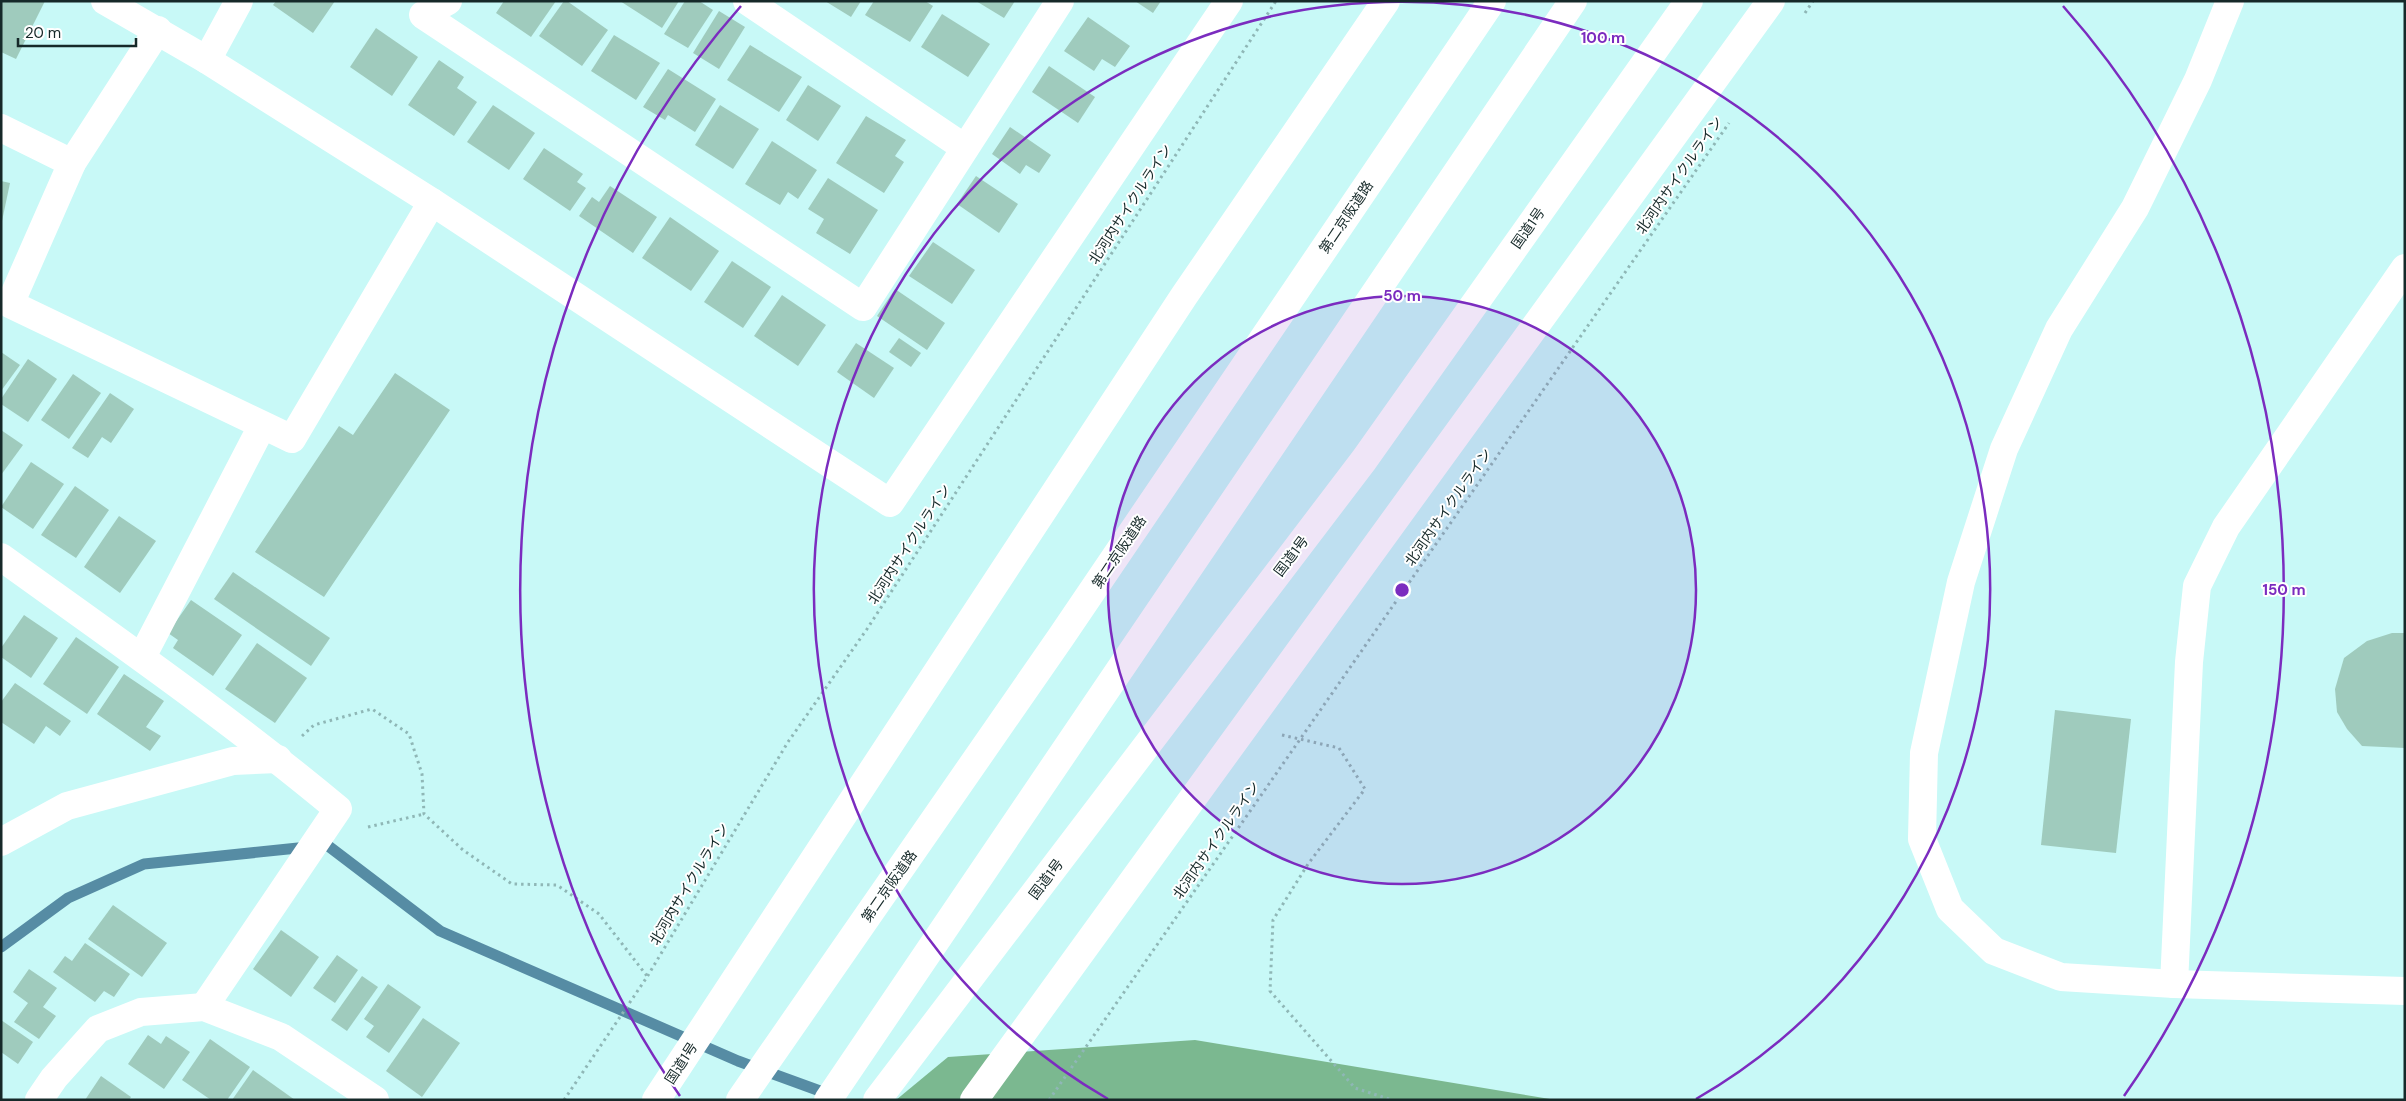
<svg xmlns="http://www.w3.org/2000/svg" width="2406" height="1101" viewBox="0 0 2406 1101" font-family="'DM Sans','Noto Sans JP',sans-serif">
  <style>
    .forest { fill: #7bb890 }
    .lines { fill: none; stroke-linecap: round; stroke-linejoin: round }
    .stream { stroke: #568ca4; stroke-width: 11 }
    .building { fill: #9fcbbd }
    .path { stroke: #8fb7b6; stroke-width: 3; stroke-dasharray: 2.5 4; stroke-linecap: butt }
    .minor { stroke: #fff; stroke-width: 28 }
    .tertiary { stroke: #fff; stroke-width: 28 }
    .trunk { stroke: #fff; stroke-width: 28 }
    .motorway { stroke: #fff; stroke-width: 28 }
    .ring { fill: none; stroke: #7b2cbf; stroke-width: 2.5 }
    .labels { text-anchor: middle; dominant-baseline: central; stroke-width: 4; stroke-linejoin: round; paint-order: stroke }
    .street-label { font-size: 14px; fill: #162929; stroke: #fff }
    .centre { fill: #7b2cbf; stroke: #fff; stroke-width: 2.5 }
    .ring-label { font-size: 15px; text-anchor: middle; font-weight: bold; fill: #7b2cbf; stroke: #fff; stroke-width: 4; stroke-linejoin: round; paint-order: stroke }
  </style>
  <rect width="100%" height="100%" fill="#c8f9f7"/>
  <polygon class="forest" points="1195,1040 1556,1100 896,1100 948,1057"/>
  <g class="lines">
    <polyline class="stream" points="1,947 68,898 144,864 327,845 440,931 738,1061 831,1095"/>
  </g>
  <g class="building">
    <polygon points="1,1 45,1 16,59 1,52"/>
    <polygon points="276,1 335,1 313,33 273,5"/>
    <polygon points="504,1 556,1 531,37 496,13"/>
    <polygon points="564,1 567,1 608,30 582,66 539,36"/>
    <polygon points="620,1 679,1 662,28"/>
    <polygon points="685,1 699,1 713,10 688,48 664,34"/>
    <polygon points="825,1 861,1 851,17"/>
    <polygon points="874,1 925,1 933,6 910,42 865,15"/>
    <polygon points="976,1 1015,1 1004,18"/>
    <polygon points="1135,1 1161,1 1153,13"/>
    <polygon points="719,11 745,27 719,69 693,53"/>
    <polygon points="942,14 990,44 968,77 921,47"/>
    <polygon points="1088,17 1130,46 1115,67 1102,59 1094,71 1064,51"/>
    <polygon points="376,28 418,57 392,96 350,67"/>
    <polygon points="614,35 660,63 636,100 591,71"/>
    <polygon points="750,45 802,77 779,112 727,80"/>
    <polygon points="439,60 464,77 457,88 477,102 454,136 408,105"/>
    <polygon points="1049,66 1095,97 1078,123 1032,92"/>
    <polygon points="668,69 716,99 695,132 668,115 665,120 643,107"/>
    <polygon points="808,85 841,106 818,141 786,120"/>
    <polygon points="493,105 535,133 509,170 467,142"/>
    <polygon points="720,105 759,129 733,169 695,145"/>
    <polygon points="866,116 906,140 895,156 904,162 884,193 836,163"/>
    <polygon points="1010,127 1051,155 1039,173 1026,165 1020,174 992,154"/>
    <polygon points="772,141 817,170 798,199 788,192 780,205 745,184"/>
    <polygon points="544,148 583,174 577,182 586,188 570,211 523,179"/>
    <polygon points="976,176 1018,204 999,233 957,204"/>
    <polygon points="828,178 878,210 850,254 816,233 824,219 808,209"/>
    <polygon points="1,181 10,183 2,221 1,221"/>
    <polygon points="610,186 657,217 633,253 579,216 592,197 599,202"/>
    <polygon points="670,217 719,251 691,291 642,258"/>
    <polygon points="933,242 975,270 952,304 909,276"/>
    <polygon points="732,261 771,287 743,328 704,302"/>
    <polygon points="895,289 945,323 927,350 877,316"/>
    <polygon points="782,295 826,325 798,366 754,336"/>
    <polygon points="899,338 921,353 911,367 889,352"/>
    <polygon points="856,343 894,368 874,398 837,372"/>
    <polygon points="1,352 20,365 1,391"/>
    <polygon points="28,359 57,379 28,422 1,404 1,399"/>
    <polygon points="395,373 450,410 324,597 255,552 339,426 353,435"/>
    <polygon points="73,374 101,393 69,439 41,420"/>
    <polygon points="110,393 134,409 111,443 102,437 88,458 72,448"/>
    <polygon points="1,430 23,445 1,475"/>
    <polygon points="31,462 64,484 33,529 1,507"/>
    <polygon points="75,486 109,510 76,558 41,535"/>
    <polygon points="119,516 156,541 120,593 84,567"/>
    <polygon points="233,572 330,638 311,666 214,599"/>
    <polygon points="191,600 242,635 213,676 173,648 178,640 168,633"/>
    <polygon points="24,615 58,638 31,678 1,657 1,648"/>
    <polygon points="2392,633 2405,633 2405,748 2362,746 2347,729 2337,712 2335,689 2344,658 2367,641"/>
    <polygon points="76,637 119,667 87,714 43,684"/>
    <polygon points="257,643 307,678 275,723 225,689"/>
    <polygon points="124,674 164,701 146,727 161,736 150,751 97,714"/>
    <polygon points="15,683 71,721 60,736 46,726 34,744 1,722 1,702"/>
    <polygon points="2055,710 2131,719 2116,853 2041,845"/>
    <polygon points="113,905 167,943 142,977 88,939"/>
    <polygon points="281,930 319,957 291,997 253,969"/>
    <polygon points="85,943 130,974 114,997 104,991 95,1002 53,972 65,956 72,961"/>
    <polygon points="337,955 358,970 335,1003 313,988"/>
    <polygon points="29,969 57,988 43,1007 56,1016 39,1039 14,1022 28,1003 13,992"/>
    <polygon points="362,976 378,987 347,1031 331,1020"/>
    <polygon points="388,984 421,1007 389,1053 366,1037 374,1026 364,1019"/>
    <polygon points="423,1018 460,1043 422,1097 386,1071"/>
    <polygon points="1,1020 33,1042 18,1064 1,1052"/>
    <polygon points="148,1035 161,1044 166,1036 190,1052 164,1089 128,1064"/>
    <polygon points="210,1039 250,1067 227,1100 211,1100 182,1080"/>
    <polygon points="253,1070 295,1100 232,1100"/>
    <polygon points="101,1076 131,1097 129,1100 85,1100"/>
  </g>
  <g class="lines">
    <g class="path">
      <polyline points="1805,13 1813,1"/>
      <polyline points="1282,735 1339,748 1365,789 1308,864 1273,920 1270,991 1355,1088 1392,1100"/>
      <polyline points="302,736 314,725 372,709 409,734 422,774 424,814 463,850 512,884 557,885 599,914 647,976"/>
      <polyline points="368,827 424,814"/>
      <polyline points="564,1100 647,977 788,742 867,629 1276,1"/>
      <polyline points="1049,1100 1729,123"/>
    </g>
    <g class="minor">
      <polyline points="105,1 207,60 432,202 890,503 1229,1"/>
      <polyline points="448,1 423,15 863,307 1060,1"/>
      <polyline points="747,1 965,148"/>
      <polyline points="158,30 72,163 10,304 292,439 432,202"/>
      <polyline points="207,60 239,1"/>
      <polyline points="1,128 72,163"/>
      <path d="M 1,557 C 115,639 230,719 338,809 L 204,1007"/>
      <polyline points="142,657 262,426"/>
      <polyline points="1,842 67,806 233,761 278,759"/>
      <polyline points="2174,984 2189,662 2197,586 2226,527 2405,268"/>
      <polyline points="39,1100 54,1078 98,1029 141,1012 204,1007 281,1037 375,1100"/>
      <polyline points="974,1100 1771,1"/>
    </g>
    <polyline class="tertiary" points="2230,1 2198,80 2135,208 2059,329 2004,449 1961,582 1924,753 1922,839 1950,909 1994,951 2061,977 2174,984 2405,991"/>
    <g class="trunk">
      <polyline points="656,1100 1184,296 1386,1"/>
      <polyline points="877,1100 1364,460 1689,1"/>
    </g>
    <g class="motorway">
      <polyline points="740,1100 1061,637 1492,1"/>
      <polyline points="828,1100 1573,1"/>
    </g>
  </g>
  <circle cx="1402" cy="590" r="294" fill="#7b2cbf" fill-opacity=".12"/>
  <g class="ring">
    <circle cx="1402" cy="590" r="294"/>
    <path d="M1108 1099A588 588 0 1 1 1696 1099"/>
    <path d="M680 1096A882 882 0 0 1 741 6M2063 6A882 882 0 0 1 2124 1096"/>
  </g>
  <g class="labels">
    <g class="street-label">
      <text transform="translate(1679 175) rotate(-55)">北河内サイクルライン</text>
      <text transform="translate(1130 204) rotate(-57)">北河内サイクルライン</text>
      <text transform="translate(1346 217) rotate(-56)">第二京阪道路</text>
      <text transform="translate(1528 228) rotate(-55)">国道1号</text>
      <text transform="translate(1448 507) rotate(-55)">北河内サイクルライン</text>
      <text transform="translate(909 544) rotate(-57)">北河内サイクルライン</text>
      <text transform="translate(1119 552) rotate(-56)">第二京阪道路</text>
      <text transform="translate(1291 556) rotate(-53)">国道1号</text>
      <text transform="translate(1216 840) rotate(-55)">北河内サイクルライン</text>
      <text transform="translate(1046 879) rotate(-53)">国道1号</text>
      <text transform="translate(689 884) rotate(-59)">北河内サイクルライン</text>
      <text transform="translate(889 886) rotate(-55)">第二京阪道路</text>
      <text transform="translate(681 1063) rotate(-57)">国道1号</text>
    </g>
  </g>
  <circle cx="1402" cy="590" r="8" class="centre"/>
  <g class="ring-label">
    <text x="1603" y="43">100 m</text>
    <text x="1402" y="301">50 m</text>
    <text x="2284" y="595">150 m</text>
  </g>
  <rect width="2406" height="1101" fill="none" stroke="#162929" stroke-width="5"/>
  <path d="M18 38v8h118v-8" fill="none" stroke="#162929" stroke-width="2.5"/>
  <text x="25" y="38" font-size="15" fill="#162929" stroke="#ffffff" stroke-width="4" paint-order="stroke">20 m</text>
</svg>
